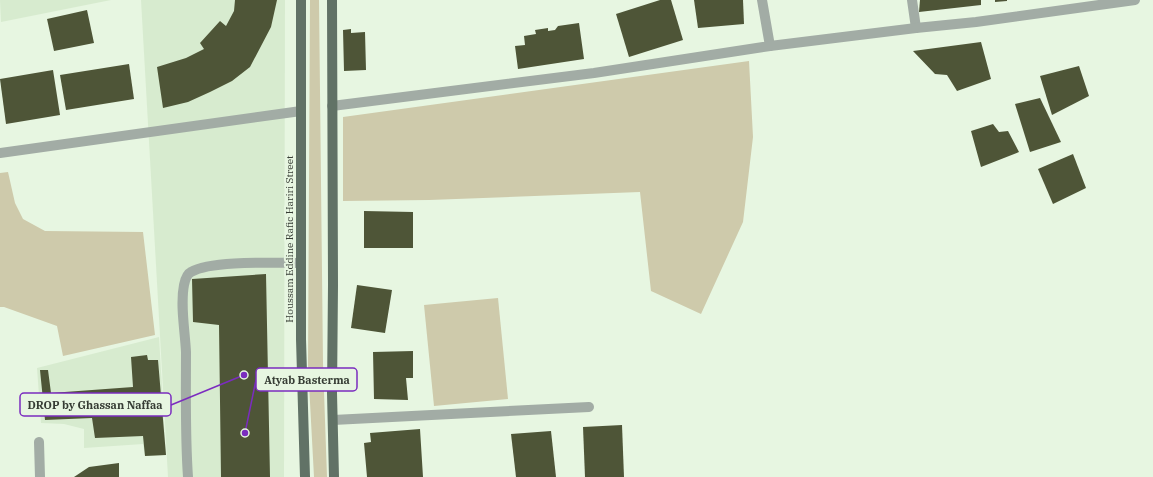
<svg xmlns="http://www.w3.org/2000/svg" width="1153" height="477" viewBox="0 0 1153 477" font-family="'IBM Plex Serif',serif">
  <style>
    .built { fill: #d7ebcf }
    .green { fill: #cecaab }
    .building { fill: #4e5537 }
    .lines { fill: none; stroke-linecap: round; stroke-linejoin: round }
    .minor { stroke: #a2aca5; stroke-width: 10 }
    .major { stroke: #617266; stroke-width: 10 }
    .labels { text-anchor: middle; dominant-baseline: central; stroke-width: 4; stroke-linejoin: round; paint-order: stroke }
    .street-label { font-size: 10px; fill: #363c34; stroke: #e7f6e1 }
    .leader { fill: none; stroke: #7b2cbf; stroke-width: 1.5 }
    .callout-dot { fill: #7b2cbf; stroke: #e7f6e1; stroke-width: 1.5 }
    .callout { fill: #e7f6e1; stroke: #7b2cbf; stroke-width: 1.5 }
    .callout-label { font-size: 11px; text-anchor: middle; font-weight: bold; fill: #363c34 }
  </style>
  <rect width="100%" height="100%" fill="#e7f6e1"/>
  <g class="built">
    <polygon points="0,0 111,0 1,22"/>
    <polygon points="141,0 285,0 284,477 168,477"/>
    <polygon points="159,337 166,455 145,456 143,444 84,448 84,429 64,424 41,423 37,368"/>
  </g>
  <g class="green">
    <polygon points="310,0 319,0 323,363 327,477 314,477 308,365"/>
    <polygon points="749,61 753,137 743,222 701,314 651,291 640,192 429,200 343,201 343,117"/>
    <polygon points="8,172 15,203 23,219 45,231 143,232 155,335 63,356 57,326 4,307 0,307 0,173"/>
    <polygon points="498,298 508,399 434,406 424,305"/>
  </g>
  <g class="building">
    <polygon points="235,0 277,0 271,27 250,67 232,81 210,92 188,102 163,108 157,67 186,58 204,49 200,43 220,21 226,26 234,11"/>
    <polygon points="660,0 671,0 683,40 629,57 616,14"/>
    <polygon points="694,0 743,0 744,24 698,28"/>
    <polygon points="920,0 981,0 981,5 919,12"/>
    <polygon points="995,0 1007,0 1007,1 995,2"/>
    <polygon points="87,10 94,43 54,51 47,19"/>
    <polygon points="579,23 584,59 518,69 515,46 525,45 524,36 536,34 535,30 548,28 548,31 555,30 558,26"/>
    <polygon points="351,29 351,33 365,32 366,70 344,71 343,30"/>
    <polygon points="981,42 991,79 957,91 947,75 935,74 913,51"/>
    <polygon points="129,64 134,99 66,110 60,75"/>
    <polygon points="1079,66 1089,96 1052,115 1040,76"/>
    <polygon points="53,70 60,115 6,124 0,79"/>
    <polygon points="1040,98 1061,142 1030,152 1015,104"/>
    <polygon points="993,124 999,132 1008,131 1019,152 981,167 971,131"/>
    <polygon points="1073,154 1086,188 1053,204 1038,169"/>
    <polygon points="364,211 413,212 413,248 364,248"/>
    <polygon points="266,274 270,477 221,477 219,325 193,322 192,279"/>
    <polygon points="357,285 392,290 385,333 351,328"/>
    <polygon points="413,351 413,378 406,378 408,400 374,399 373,352"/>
    <polygon points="147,355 148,360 158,360 166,455 145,456 143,436 95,438 92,418 45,420 40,370 48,370 51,393 133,387 131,357"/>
    <polygon points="622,425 624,477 585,477 583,427"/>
    <polygon points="420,429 423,477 367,477 364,443 371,442 370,433"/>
    <polygon points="551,431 556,477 516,477 511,434"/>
    <polygon points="119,463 119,477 74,477 89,467"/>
  </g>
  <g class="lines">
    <g class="minor">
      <polyline points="762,0 770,46"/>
      <polyline points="912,0 916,28"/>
      <polyline points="332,106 594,73 770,46 916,28 976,22 1135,0"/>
      <polyline points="0,153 301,111"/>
      <polyline points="333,420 589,407"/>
      <polyline points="39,442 40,477"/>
      <path d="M 188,477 C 185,435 186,393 186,352 C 185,331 180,305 184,285 C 185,280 187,274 191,272 C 211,260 275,263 300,263"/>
    </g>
    <g class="major">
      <polyline points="301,0 301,339 305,477"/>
      <polyline points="332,0 333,285 332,393 334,477"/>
    </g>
  </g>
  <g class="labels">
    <g class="street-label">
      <text transform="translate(289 239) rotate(-90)">Houssam Eddine Rafic Hariri Street</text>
    </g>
  </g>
  <path class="leader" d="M245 433L256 380M244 375L171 405"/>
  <g class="callout-dot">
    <circle cx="245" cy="433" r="4"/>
    <circle cx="244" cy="375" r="4"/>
  </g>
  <g class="callout">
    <rect x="256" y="368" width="101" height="23" rx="4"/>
    <rect x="20" y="393" width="151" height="23" rx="4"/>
  </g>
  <g class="callout-label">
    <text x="307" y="384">Atyab Basterma</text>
    <text x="95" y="409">DROP by Ghassan Naffaa</text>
  </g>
</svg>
